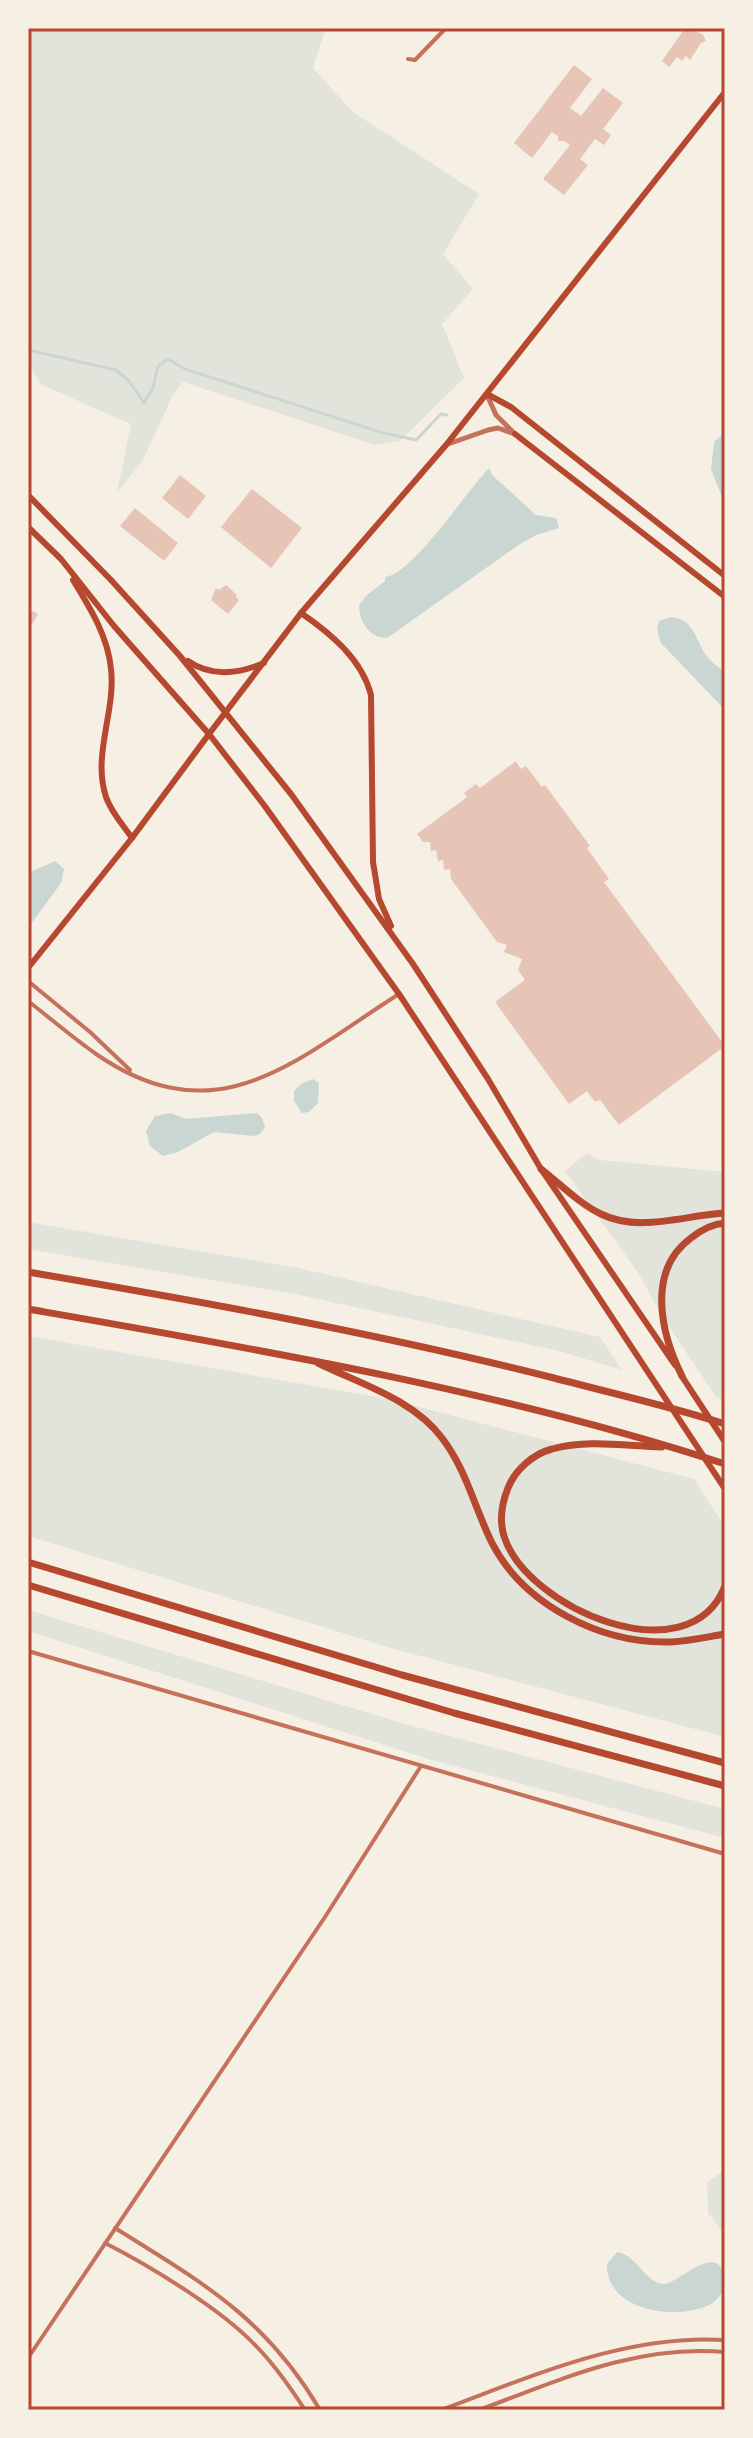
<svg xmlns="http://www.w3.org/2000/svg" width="753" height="2438" viewBox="0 0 753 2438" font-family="Rubik,sans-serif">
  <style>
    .green { fill: #e2e4dc }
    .water { fill: #c9d6d2 }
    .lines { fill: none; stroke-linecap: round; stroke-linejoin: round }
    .stream { stroke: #c9d6d2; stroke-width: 3 }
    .building { fill: #e6c5b7 }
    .minor { stroke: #c5725c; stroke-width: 4 }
    .tertiary { stroke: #c5725c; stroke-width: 5 }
    .secondary { stroke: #b5482f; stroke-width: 6 }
    .primary { stroke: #b5482f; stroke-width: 6 }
    .trunk { stroke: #b5482f; stroke-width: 6 }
    .motorway { stroke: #b5482f; stroke-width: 7 }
    .neatline { fill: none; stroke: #b5482f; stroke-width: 3 }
  </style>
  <rect width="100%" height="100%" fill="#f6efe4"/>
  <g class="green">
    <polygon points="28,28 326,28 313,68 353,112 479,194 443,254 473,289 442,324 464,378 400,441 375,445 183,382 173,395 143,460 117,493 131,424 42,385 28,365"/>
    <polygon points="587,1153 600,1160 725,1172 725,1400 716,1397 664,1319 637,1271 565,1171"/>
    <polygon points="28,1222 298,1268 600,1337 622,1370 559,1351 294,1294 28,1249"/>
    <polygon points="28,1336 389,1399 694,1479 725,1527 725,1737 394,1649 28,1536"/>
    <polygon points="28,1610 405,1724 725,1809 725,1838 428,1759 28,1631"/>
    <polygon points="725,2170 725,2235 708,2213 707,2182"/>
  </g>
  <g class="water">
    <polygon points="725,432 725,505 711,469 714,442"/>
    <path d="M 489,468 L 492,475 L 536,515 L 556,518 L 559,528 L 536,535 L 520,544 L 387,638 C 369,638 359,621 359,605 L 367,595 L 385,581 L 385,577 C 412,575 469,488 489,468 Z"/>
    <path d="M 671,617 C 693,619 695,637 705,654 C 710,661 718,667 725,672 L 725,710 L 661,643 L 657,629 L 659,621 Z"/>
    <polygon points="55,861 64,869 61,883 28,928 28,873"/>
    <polygon points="313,1079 319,1083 318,1103 309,1112 302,1113 294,1101 294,1091 301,1084"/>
    <polygon points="171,1113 186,1119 257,1113 262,1118 265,1127 260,1134 254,1136 214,1132 178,1152 163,1156 150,1146 146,1131 155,1116"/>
    <path d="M 617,2252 C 637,2255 643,2280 662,2284 C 677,2287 725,2230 725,2289 C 720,2295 715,2303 707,2306 C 674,2320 606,2311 607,2264 Z"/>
  </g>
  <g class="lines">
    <polyline class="stream" points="28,350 116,370 129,381 144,403 153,388 158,366 168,359 185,369 380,432 416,440 441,414 447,415"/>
  </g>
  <g class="building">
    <polygon points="685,28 691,30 692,28 703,35 706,41 701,43 690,60 686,56 682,61 677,57 669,67 662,61"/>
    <polygon points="574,65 592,79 570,108 581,116 603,88 623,103 603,129 611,135 604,145 595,139 580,159 588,165 564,195 543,179 570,145 564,141 558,141 558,136 552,132 532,158 514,143"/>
    <polygon points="180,475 206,496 188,519 162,498"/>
    <polygon points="252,489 302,528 271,568 221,527"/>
    <polygon points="135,508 178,543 164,561 120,526"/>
    <polygon points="226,585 237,595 236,597 239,600 228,614 211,600 216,588 219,590"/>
    <polygon points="28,609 38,614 28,631"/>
    <polygon points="516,761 521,769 526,766 542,787 545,785 590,846 587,848 609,879 604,882 725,1046 619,1125 600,1100 595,1102 587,1091 569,1104 495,1002 525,980 518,970 522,959 504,952 507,945 497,942 451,879 450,869 444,870 443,860 438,861 436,850 431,851 430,842 423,842 417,834 467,797 464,793 476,784 480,788"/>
  </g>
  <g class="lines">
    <g class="minor">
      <polyline points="408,59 415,60 446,28"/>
      <polyline points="28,981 90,1032 130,1070"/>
      <path d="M 28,1001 C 50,1018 72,1037 96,1054 C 218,1138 295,1060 399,994"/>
      <polyline points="28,1651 725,1854"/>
      <path d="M 115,2228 C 203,2283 266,2318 320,2410"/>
      <path d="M 105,2243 C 150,2266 221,2309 255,2345 C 274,2364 290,2387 305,2410"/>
      <polyline points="28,2358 325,1917 421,1766"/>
      <path d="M 441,2410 C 533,2376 625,2334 725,2340"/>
      <path d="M 479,2410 C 560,2380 637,2344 725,2352"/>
    </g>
    <g class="tertiary">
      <polyline points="487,395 496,415 515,434"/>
      <polyline points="448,444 488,430 498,428 515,434"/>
    </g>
    <g class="secondary">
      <polyline points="487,394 511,407 725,576"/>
      <polyline points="515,434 725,597"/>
      <polyline points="209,734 301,613 446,445 725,92"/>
    </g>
    <polyline class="primary" points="28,968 132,838 209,734"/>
    <g class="trunk">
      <polyline points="28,495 111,580 180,656 291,794 413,964 488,1079 541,1169 675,1365"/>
      <polyline points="28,527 61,559 114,626 209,734 264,805 399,994 725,1489"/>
      <path d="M 73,580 C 90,608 108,636 111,669 C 116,711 92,755 106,797 C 111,812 123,825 132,838"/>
      <path d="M 301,613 C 330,633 362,659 371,695 L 373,862 L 379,899 L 391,926"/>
      <path d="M 188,661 C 211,677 238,674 264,663"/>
      <polyline points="681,1375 725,1442"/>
    </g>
    <g class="motorway">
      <path d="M 541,1169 C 560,1184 580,1204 601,1214 C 639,1233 685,1215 725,1213"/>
      <path d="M 28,1272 C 205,1302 380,1334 554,1378 C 611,1393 669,1406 725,1424"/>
      <path d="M 28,1309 C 263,1350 497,1390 725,1464"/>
      <path d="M 318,1363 C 360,1384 413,1399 442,1438 C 466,1469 475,1509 492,1543 C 524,1605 601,1644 671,1642 C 689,1641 707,1637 725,1634"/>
      <path d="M 682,1376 C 661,1334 646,1271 691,1238 C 701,1230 712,1224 725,1223"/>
      <path d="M 662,1447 C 627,1446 586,1439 552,1449 C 533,1454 515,1470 508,1488 C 502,1503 499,1520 504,1536 C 526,1608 689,1678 725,1586"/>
      <polyline points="28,1562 402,1675 725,1763"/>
      <polyline points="28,1585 454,1713 725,1786"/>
    </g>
  </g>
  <rect width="753" height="2438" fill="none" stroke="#f6efe4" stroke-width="60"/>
  <rect x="30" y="30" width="693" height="2378" class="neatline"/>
</svg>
